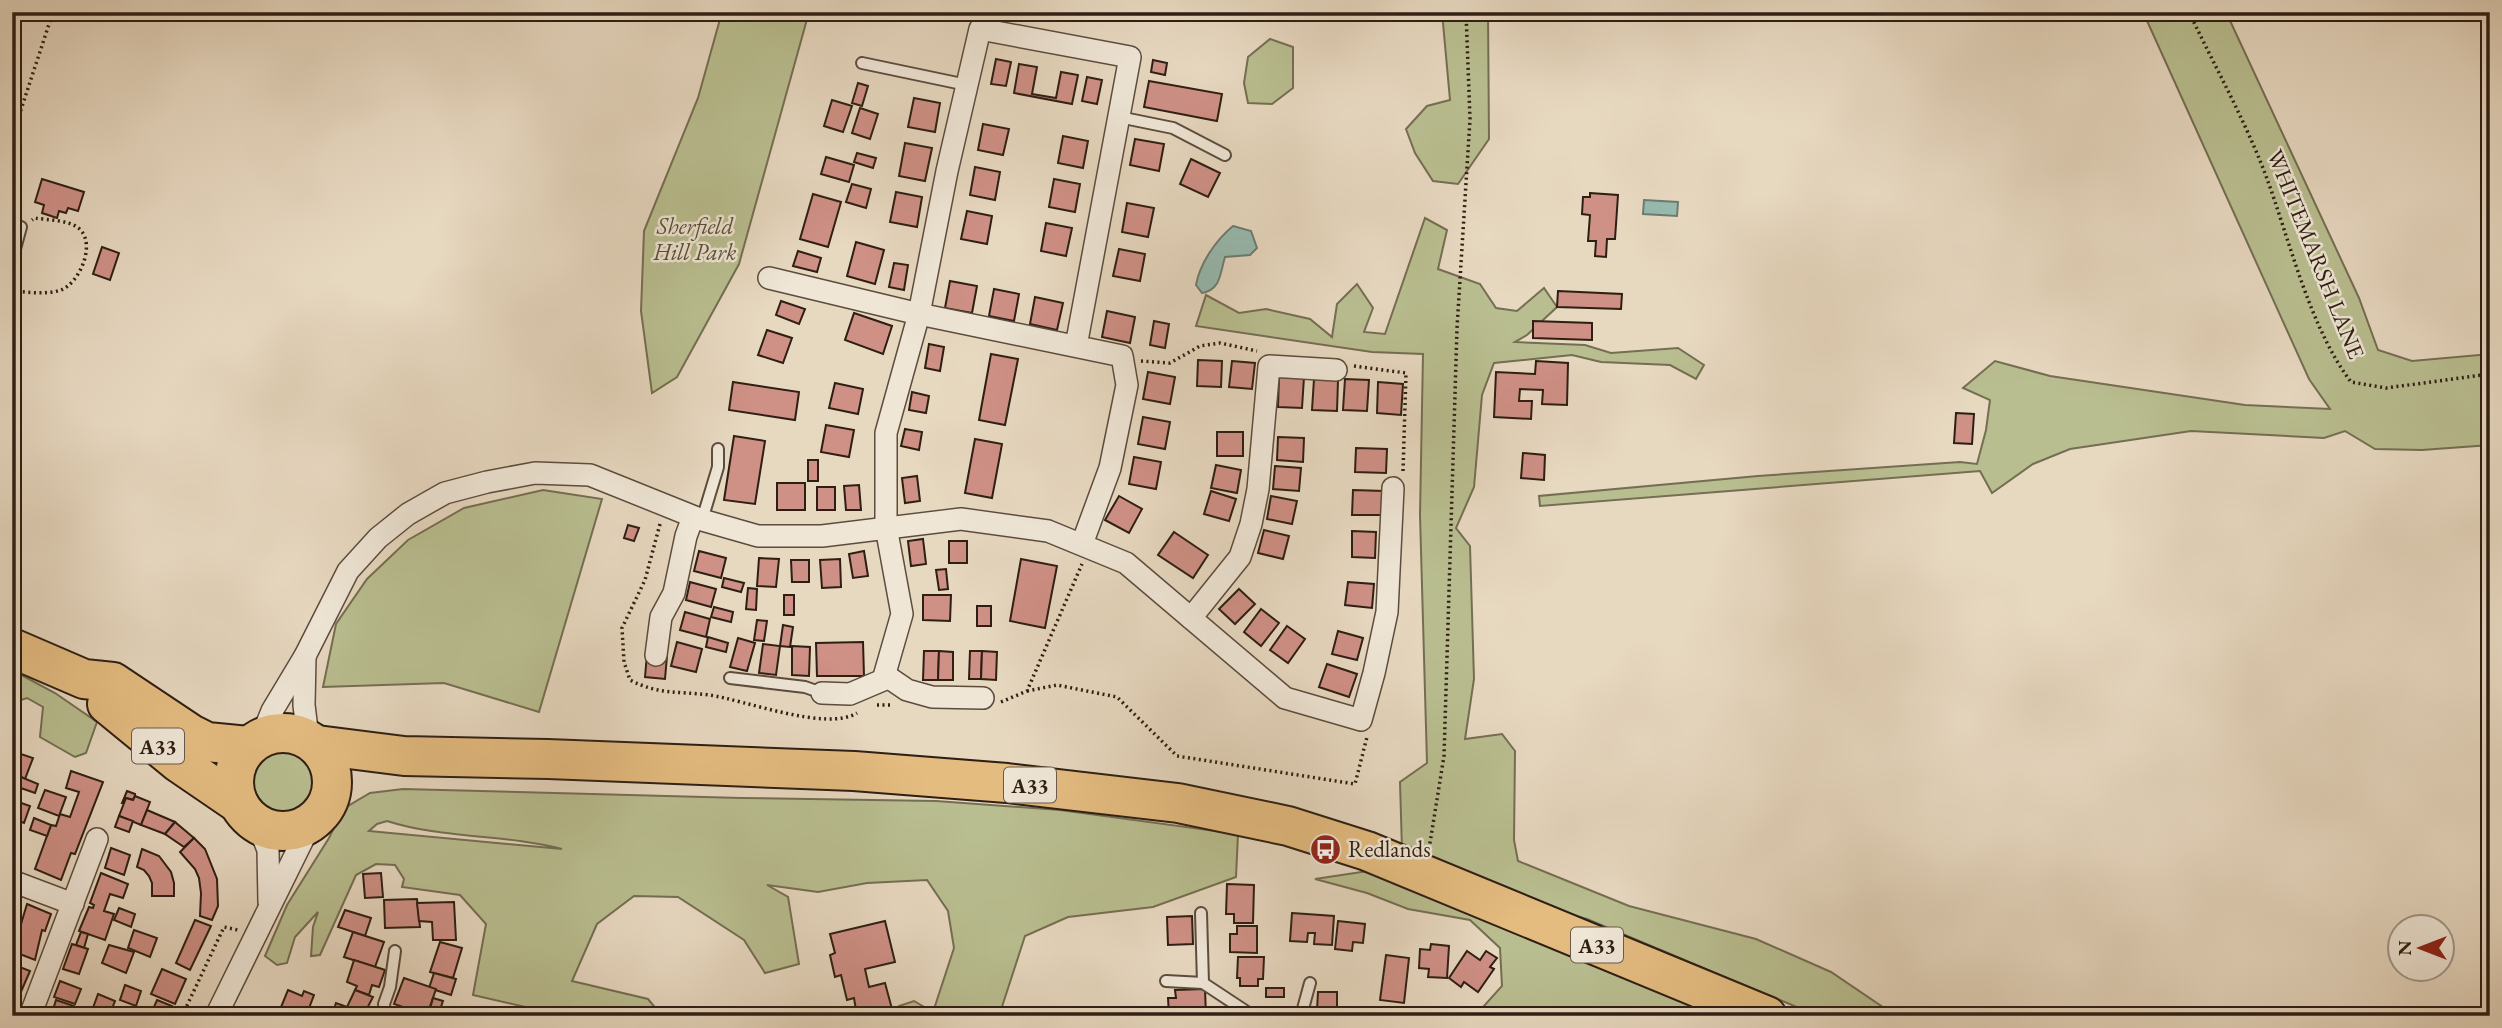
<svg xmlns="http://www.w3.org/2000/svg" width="2502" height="1028" viewBox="0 0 2502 1028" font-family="'EB Garamond',serif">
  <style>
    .green { fill: #b9be90; stroke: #746e52; stroke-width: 2; fill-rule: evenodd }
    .water { fill: #97bab0; stroke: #6d7c71; stroke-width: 2 }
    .building { fill: #cf9086; stroke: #2e1e13; stroke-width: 2 }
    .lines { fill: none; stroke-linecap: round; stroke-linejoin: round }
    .lane-casing { stroke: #5c4c3e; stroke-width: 14 }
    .street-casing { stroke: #5c4c3e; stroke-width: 24 }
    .highway-casing { stroke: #2e1e13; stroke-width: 42 }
    .path { stroke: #2e1e13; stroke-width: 3.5; stroke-dasharray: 2 3.5; stroke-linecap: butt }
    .lane { stroke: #efe6d6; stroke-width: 10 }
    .street { stroke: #efe6d6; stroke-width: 21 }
    .highway { stroke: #e4bc80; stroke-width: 38 }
    .labels { text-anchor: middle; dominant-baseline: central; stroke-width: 5; stroke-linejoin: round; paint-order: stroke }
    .shield { fill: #efe6d6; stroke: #685a4e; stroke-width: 2 }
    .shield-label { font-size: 21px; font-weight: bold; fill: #2e1e13 }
    .park-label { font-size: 23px; font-style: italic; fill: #584e38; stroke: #efe6d6 }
    .street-label { font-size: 23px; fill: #2e1e13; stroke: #efe6d6 }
    .poi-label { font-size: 23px; fill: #2e1e13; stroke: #efe6d6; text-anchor: start }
  </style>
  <rect width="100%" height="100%" fill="#e7d8c0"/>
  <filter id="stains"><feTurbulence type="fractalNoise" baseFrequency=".00286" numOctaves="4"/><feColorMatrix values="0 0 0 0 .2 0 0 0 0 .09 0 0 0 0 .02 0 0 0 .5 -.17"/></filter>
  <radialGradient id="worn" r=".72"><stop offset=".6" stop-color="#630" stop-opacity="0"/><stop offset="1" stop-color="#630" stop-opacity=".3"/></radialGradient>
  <g class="green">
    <polygon points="722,12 809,12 739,264 677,377 652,393 641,311 644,231 698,98"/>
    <polygon points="1442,12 1488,12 1489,139 1458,184 1433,181 1415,153 1406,129 1427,106 1450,100"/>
    <polygon points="2143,12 2226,12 2359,298 2378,350 2412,361 2490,354 2490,445 2422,450 2375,449 2345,431 2324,438 2191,431 2070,449 2033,464 1992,493 1980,471 1540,506 1539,496 1758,476 1960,462 1977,464 1986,430 1990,400 1963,388 1995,361 2050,376 2245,405 2330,409 2309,379"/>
    <polygon points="1270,39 1293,47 1293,88 1272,104 1248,103 1244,83 1248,57"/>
    <polygon points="1425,218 1447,230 1438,269 1480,284 1496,308 1517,311 1544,288 1557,307 1527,335 1515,342 1585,345 1611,353 1678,348 1704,365 1696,379 1670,365 1601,362 1572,355 1494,363 1482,395 1474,487 1456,528 1470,546 1474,679 1465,739 1502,734 1515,751 1514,840 1518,861 1629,906 1756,939 1831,972 1896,1016 1818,1016 1587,919 1498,894 1402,850 1400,782 1427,763 1420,515 1423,354 1372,352 1196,326 1206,295 1239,313 1266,309 1310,319 1332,337 1337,304 1357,284 1373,308 1364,332 1385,334"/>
    <polygon points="543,490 602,499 539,712 444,683 323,687 336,624 367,579 408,540 464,508"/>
    <polygon points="12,670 55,693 97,722 86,753 75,757 40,737 43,707 27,698 12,703"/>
    <circle cx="282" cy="782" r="35"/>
    <path d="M 403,789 L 741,798 L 936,801 L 1060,810 L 1238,834 L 1236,877 L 1153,907 L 1068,917 L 1025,936 L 999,1016 L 898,1016 L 899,1006 L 914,1001 L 933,1012 L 954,948 L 948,911 L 927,880 L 867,883 L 818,892 L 767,885 L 788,897 L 799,964 L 765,973 L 744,940 L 678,897 L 634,896 L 597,924 L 572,981 L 648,999 L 662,1016 L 542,1016 L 543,1011 L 473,995 L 486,924 L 460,895 L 402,887 L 404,879 L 395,865 L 376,864 L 356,875 L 320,955 L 311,956 L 313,927 L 318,912 L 295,937 L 287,963 L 277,965 L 265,956 L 287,905 L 329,838 L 343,809 L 370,793 ZM 387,821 C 443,839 505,834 562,849 L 369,831 L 377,824 Z"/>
    <polygon points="1388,868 1740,1016 1475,1016 1502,986 1500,948 1470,920 1408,909 1367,893 1315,879"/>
  </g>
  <g class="water">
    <polygon points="1644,200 1678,202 1677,216 1643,214"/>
    <path d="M 1233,226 L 1251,231 L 1257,248 L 1250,255 L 1225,257 C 1220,273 1221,290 1202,293 L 1196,285 C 1200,263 1216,240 1233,226 Z"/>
  </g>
  <g class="building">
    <polygon points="996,59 1011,62 1006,86 991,84"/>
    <polygon points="1153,60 1167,63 1165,75 1151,72"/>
    <polygon points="1019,64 1037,67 1032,94 1056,98 1061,72 1078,75 1072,104 1014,93"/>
    <polygon points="1087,77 1102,80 1097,104 1082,101"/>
    <polygon points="1149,81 1222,94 1217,121 1144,107"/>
    <polygon points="858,83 868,86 862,106 852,103"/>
    <polygon points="914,98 940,103 935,132 908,127"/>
    <polygon points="832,100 852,106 843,132 824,126"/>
    <polygon points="860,108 878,114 870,139 852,133"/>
    <polygon points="983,124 1009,129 1003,155 978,150"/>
    <polygon points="1063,136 1088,141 1083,168 1058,163"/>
    <polygon points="1135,139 1164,144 1159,171 1130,165"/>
    <polygon points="905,143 932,148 925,181 899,176"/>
    <polygon points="857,153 876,158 873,168 854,162"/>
    <polygon points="826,157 854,165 849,182 821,174"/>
    <polygon points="1191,159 1220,173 1208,197 1180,184"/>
    <polygon points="975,167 1000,172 995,200 970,195"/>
    <polygon points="42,179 84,192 78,211 68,208 66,213 59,211 57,218 42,213 44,205 35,202"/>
    <polygon points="1054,179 1080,184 1075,212 1049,207"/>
    <polygon points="852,184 871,189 866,208 846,202"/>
    <polygon points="896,192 922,197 917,227 890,222"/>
    <polygon points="1590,193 1618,195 1615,239 1607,239 1606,257 1595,256 1596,241 1588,241 1590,215 1582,214 1583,197 1590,197"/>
    <polygon points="813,194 841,202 828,247 800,239"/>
    <polygon points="1127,203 1154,208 1148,237 1122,232"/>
    <polygon points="967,211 992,216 987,244 961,239"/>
    <polygon points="1046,223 1072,228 1066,256 1041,251"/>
    <polygon points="856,242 884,250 875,284 847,276"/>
    <polygon points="102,247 119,253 110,280 93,274"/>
    <polygon points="1119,249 1145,254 1140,281 1113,276"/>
    <polygon points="798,251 821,258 817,272 793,266"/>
    <polygon points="894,263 908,265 904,290 889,287"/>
    <polygon points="950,281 977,286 972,313 945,308"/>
    <polygon points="994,289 1019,294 1014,321 989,316"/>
    <polygon points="1558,291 1622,294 1621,309 1557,307"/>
    <polygon points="1035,297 1063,303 1057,330 1030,324"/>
    <polygon points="781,301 805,309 799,324 776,315"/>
    <polygon points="1107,311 1135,317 1130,343 1102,337"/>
    <polygon points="854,313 892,326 883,354 845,340"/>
    <polygon points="1154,321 1169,324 1165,348 1150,345"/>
    <polygon points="1533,321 1592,323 1592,340 1533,338"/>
    <polygon points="767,330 792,338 783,363 758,355"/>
    <polygon points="929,344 944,347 940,371 925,368"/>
    <polygon points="991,354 1018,359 1005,425 979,420"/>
    <polygon points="1198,360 1222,361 1221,387 1197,386"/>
    <polygon points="1232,361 1255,363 1252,389 1229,387"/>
    <polygon points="1536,361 1568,363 1567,405 1542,404 1543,390 1520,389 1519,401 1532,401 1531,419 1494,417 1496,372 1535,374"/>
    <polygon points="1148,372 1175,377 1170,404 1143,399"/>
    <polygon points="1279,375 1304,377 1302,408 1278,407"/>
    <polygon points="1314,379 1338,380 1337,411 1312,410"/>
    <polygon points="1345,379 1369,380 1367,411 1343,410"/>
    <polygon points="733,382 799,392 795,420 729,410"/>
    <polygon points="1378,382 1403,384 1401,415 1377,413"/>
    <polygon points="835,383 863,389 858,414 829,408"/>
    <polygon points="912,392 929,396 926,413 909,410"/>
    <polygon points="1956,413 1974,414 1972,444 1954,443"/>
    <polygon points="1143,417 1170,422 1165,449 1138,444"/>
    <polygon points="826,425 854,430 849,457 821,452"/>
    <polygon points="905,429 922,432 919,450 901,446"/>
    <rect x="1217" y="432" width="26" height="24"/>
    <polygon points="734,436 765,441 755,504 724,500"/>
    <polygon points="1278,437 1304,438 1303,462 1277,460"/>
    <polygon points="975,439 1002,444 992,498 965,493"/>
    <polygon points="1356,448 1387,449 1386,473 1355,472"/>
    <polygon points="1523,453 1545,455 1544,480 1521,478"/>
    <polygon points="1134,457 1161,462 1156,489 1129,484"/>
    <rect x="808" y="460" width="10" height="21"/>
    <polygon points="1216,465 1241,470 1237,493 1211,488"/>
    <polygon points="1275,466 1301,468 1299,491 1273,489"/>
    <polygon points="917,476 920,501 905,503 902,478"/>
    <rect x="777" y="483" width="28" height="27"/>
    <polygon points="859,485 861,510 846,510 844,486"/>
    <rect x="817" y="487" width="18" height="23"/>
    <polygon points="1353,490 1384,491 1383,515 1352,515"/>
    <polygon points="1211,491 1236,499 1229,521 1204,514"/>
    <polygon points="1119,496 1142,509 1129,533 1105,520"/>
    <polygon points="1271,496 1297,501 1292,524 1267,519"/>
    <polygon points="628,525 639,528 634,541 624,538"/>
    <polygon points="1264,530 1289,536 1283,559 1258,553"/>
    <polygon points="1352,531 1376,532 1375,558 1352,557"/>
    <polygon points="1174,532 1208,555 1193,578 1158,555"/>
    <polygon points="923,539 926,564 911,566 908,541"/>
    <rect x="949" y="541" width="18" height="22"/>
    <polygon points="699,551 726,558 721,578 694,571"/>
    <polygon points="864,551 868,576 853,578 849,554"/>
    <polygon points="759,558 779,559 776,587 757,586"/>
    <polygon points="840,559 841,587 822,588 820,560"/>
    <polygon points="1021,559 1057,566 1045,628 1010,621"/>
    <polygon points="791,560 809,560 809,582 792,582"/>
    <polygon points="946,569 948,589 939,590 936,570"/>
    <polygon points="724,578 744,583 741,592 722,587"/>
    <polygon points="690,582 716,589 711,607 686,600"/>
    <polygon points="1348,582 1374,584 1372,608 1345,605"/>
    <polygon points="748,588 757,589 756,610 746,609"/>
    <polygon points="1239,589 1255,604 1235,624 1219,609"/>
    <rect x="784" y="595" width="10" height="20"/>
    <polygon points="923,595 951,595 950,621 923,620"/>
    <rect x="977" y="606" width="14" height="20"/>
    <polygon points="714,607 733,612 731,622 711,617"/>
    <polygon points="1261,609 1279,623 1261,646 1244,632"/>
    <polygon points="685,612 710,619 706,637 680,630"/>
    <polygon points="757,620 767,621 764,641 754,640"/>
    <polygon points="783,625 793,627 790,647 780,646"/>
    <polygon points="1287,626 1305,639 1288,663 1270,650"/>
    <polygon points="1338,631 1363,638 1357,660 1332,654"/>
    <polygon points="708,637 728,643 726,652 706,647"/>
    <polygon points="738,638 755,643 747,671 730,667"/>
    <polygon points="677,642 702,649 696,672 671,666"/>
    <polygon points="863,642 864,676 817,676 816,643"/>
    <polygon points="763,644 780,646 776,675 759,673"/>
    <polygon points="792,646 810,647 809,676 792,675"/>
    <polygon points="924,651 939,651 938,680 923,680"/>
    <polygon points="939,651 953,652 953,680 938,680"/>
    <polygon points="970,651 982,651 981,679 969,679"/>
    <polygon points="982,651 997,652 996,680 981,679"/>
    <polygon points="647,654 667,656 665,679 645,677"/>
    <polygon points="1327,664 1357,674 1349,697 1319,687"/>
    <polygon points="12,751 33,758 25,779 21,777 12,794"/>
    <polygon points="71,771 103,782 75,854 71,853 61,880 35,869 51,825 56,826 60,814 70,817 79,792 66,788"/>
    <polygon points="21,777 38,784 35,793 18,787"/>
    <polygon points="45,790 66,797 59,816 38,808"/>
    <polygon points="127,791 135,794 135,796 133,800 126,798 124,803 122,803"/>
    <polygon points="135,796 150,802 141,825 119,816 126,798 133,800"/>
    <polygon points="13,800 30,806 24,823 12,818"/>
    <polygon points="147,810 175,822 165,834 141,825"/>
    <polygon points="119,816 133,821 129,832 115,827"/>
    <polygon points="34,818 51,825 47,836 30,830"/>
    <polygon points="175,822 194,838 184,847 165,834"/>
    <polygon points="12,833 19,835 16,845 12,844"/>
    <polygon points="194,838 205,849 217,879 218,906 212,920 200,916 201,893 199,878 195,869 180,852"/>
    <polygon points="111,848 130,855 124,875 105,868"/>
    <polygon points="142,849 159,856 171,872 174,883 174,896 152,896 152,883 149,876 144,870 137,867"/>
    <polygon points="101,873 128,884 123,898 110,894 104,911 114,914 105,940 79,931 89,907 93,908 94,905 90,903"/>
    <polygon points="381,873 383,897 365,898 363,874"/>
    <polygon points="1227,884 1254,885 1253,923 1234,923 1234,914 1226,914"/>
    <polygon points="417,899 420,927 385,928 384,900"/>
    <polygon points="454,902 456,940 433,940 432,922 419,921 417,903"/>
    <polygon points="27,904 51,914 45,931 42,930 35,960 12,951 12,940 15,933 18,934"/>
    <polygon points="119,908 135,914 131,927 114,920"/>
    <polygon points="345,910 371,918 365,936 338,927"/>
    <polygon points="1292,913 1334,916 1332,945 1314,944 1315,933 1308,933 1307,942 1290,941"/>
    <polygon points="1192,916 1193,944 1168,945 1167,917"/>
    <polygon points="195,920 211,926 190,970 176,963"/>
    <polygon points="885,921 895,962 865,969 869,987 885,983 892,1009 879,1012 878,1009 873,1010 874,1016 857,1016 854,998 847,1000 841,975 835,977 830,955 835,953 830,934"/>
    <polygon points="1338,921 1365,924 1363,943 1353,942 1352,951 1335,949"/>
    <polygon points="1237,926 1257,926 1257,953 1230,952 1230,934 1237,934"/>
    <polygon points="134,930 157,938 150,957 128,948"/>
    <polygon points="81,932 88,934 84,948 76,945"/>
    <polygon points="353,932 384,942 375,967 344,957"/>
    <polygon points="440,942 462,948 453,978 430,972"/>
    <polygon points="72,944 88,949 79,974 63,969"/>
    <polygon points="1431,944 1449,946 1447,978 1428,977 1429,969 1419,968 1420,949 1430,950"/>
    <polygon points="109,945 134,952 126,973 102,963"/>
    <polygon points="1467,951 1480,960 1486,951 1497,958 1490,967 1494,969 1478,992 1464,982 1461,987 1449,978"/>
    <polygon points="1386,955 1409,958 1404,1003 1380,1000"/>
    <polygon points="1238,957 1264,957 1263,979 1258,979 1258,986 1240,986 1240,978 1237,978"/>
    <polygon points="354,960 385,970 379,987 372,985 369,995 355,990 357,986 347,982"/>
    <polygon points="12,964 30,971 20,994 12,992"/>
    <polygon points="162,969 186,979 175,1004 151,994"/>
    <polygon points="434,973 456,979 451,995 429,988"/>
    <polygon points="404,978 436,989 427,1015 394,1004"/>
    <polygon points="60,981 81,989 75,1004 54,997"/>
    <polygon points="125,985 141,991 136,1006 120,1000"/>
    <rect x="1266" y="988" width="18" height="9"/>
    <polygon points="1205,989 1206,1016 1169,1016 1168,998 1176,998 1175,990"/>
    <polygon points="288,990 302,996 304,991 314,995 306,1016 288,1016 279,1012"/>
    <polygon points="355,990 373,997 363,1016 332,1015 336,1003 347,1007"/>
    <polygon points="1318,992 1337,992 1337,1008 1340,1008 1340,1016 1321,1016 1322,1010 1317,1010"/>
    <polygon points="98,994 115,1001 109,1016 90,1016"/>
    <polygon points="433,998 443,1001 438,1016 428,1016"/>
    <polygon points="56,1000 74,1006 70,1016 51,1016"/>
    <polygon points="157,1000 172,1006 168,1016 150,1016"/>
    <polygon points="311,1010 324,1016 308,1016"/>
  </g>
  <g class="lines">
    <defs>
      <g id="lane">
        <polyline points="862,63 967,85"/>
        <polyline points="1119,117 1173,128 1225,155"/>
        <polyline points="12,260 21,227"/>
        <polyline points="702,520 718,467 718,449"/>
        <polyline points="730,678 805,687 822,693"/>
        <polyline points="1166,981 1203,983 1201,913"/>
        <polyline points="1203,983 1253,1016"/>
        <polyline points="385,1016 384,1004 390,987 395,951"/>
        <polyline points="1301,1016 1310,983"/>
      </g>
      <g id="street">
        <polyline points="769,278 919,314 886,433 886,527 902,614 883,680 850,694 822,693"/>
        <polyline points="1076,346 1130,57 980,29 947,171 919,314 1122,356 1127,385 1110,468 1082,544"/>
        <polyline points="1191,618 1240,557 1251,524 1258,489 1269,366 1336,370"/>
        <polyline points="656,655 661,617 674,593 686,536 693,517"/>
        <polyline points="305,656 304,705 308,738"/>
        <polyline points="885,675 907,690 932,697 983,698"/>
        <polyline points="261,738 272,711 305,656 348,571 378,538 408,514 445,493 487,482 535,473 590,475 702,520 758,536 822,536 961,519 1048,531 1126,563 1285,698 1361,720 1374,673 1387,612 1393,488"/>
        <polyline points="259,827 268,850 269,902"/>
        <polyline points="12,881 73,904"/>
        <polyline points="30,1016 97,839"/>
        <polyline points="216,1016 313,819"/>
      </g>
      <g id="highway">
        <polyline points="12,648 84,679 113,682 191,734 207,742 248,746"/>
        <polyline points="107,704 179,763 239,804"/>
        <circle cx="283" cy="782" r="49"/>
        <polyline points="317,745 404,756 548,759 854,771 1007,783 1178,803 1288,826 1367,851 1767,1016"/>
      </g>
    </defs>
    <use href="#lane" class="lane-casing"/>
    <use href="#street" class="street-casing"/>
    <use href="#highway" class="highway-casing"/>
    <g class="path">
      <path d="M 2189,12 C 2215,67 2245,120 2266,176 C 2290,241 2309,326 2351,382 L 2386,388 L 2490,374"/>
      <polyline points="12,137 53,12"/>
      <path d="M 12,291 C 28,292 46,295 61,290 C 80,283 98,241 77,227 C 67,220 47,220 35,218 L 32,220"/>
      <polyline points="1141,361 1170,363 1200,346 1220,343 1257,351"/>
      <polyline points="1354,366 1406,373 1403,471"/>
      <path d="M 660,524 L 645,580 L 622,628 L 624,662 L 630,680 C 659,695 678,691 709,695 C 745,700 826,732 857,713"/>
      <polyline points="1027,691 1057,685 1117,697 1177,756 1355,784 1367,737"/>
      <polyline points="1001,702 1027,691 1082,564"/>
      <polyline points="877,705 893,705"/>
      <polyline points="1429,849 1444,756 1457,328 1470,119 1466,12"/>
      <polyline points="182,1016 224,927 238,930"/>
    </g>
    <use href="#lane" class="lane"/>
    <use href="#street" class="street"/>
    <use href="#highway" class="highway"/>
  </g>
  <defs>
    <symbol id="bus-disc" viewBox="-11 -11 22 22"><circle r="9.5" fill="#8f2418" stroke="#efe6d6"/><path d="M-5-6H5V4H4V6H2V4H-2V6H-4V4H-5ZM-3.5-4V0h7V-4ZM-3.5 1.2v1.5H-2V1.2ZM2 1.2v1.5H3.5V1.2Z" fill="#fff"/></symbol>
  </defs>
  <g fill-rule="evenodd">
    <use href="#bus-disc" x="1308" y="832" width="35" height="35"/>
  </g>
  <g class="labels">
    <g class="shield">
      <rect x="132" y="728.5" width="52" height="35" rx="5"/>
      <rect x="1004" y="767.5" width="52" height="35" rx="5"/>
      <rect x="1571" y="927.5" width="52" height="35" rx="5"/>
    </g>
    <g class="shield-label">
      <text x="158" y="746">A33</text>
      <text x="1030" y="785">A33</text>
      <text x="1597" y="945">A33</text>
    </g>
    <g class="park-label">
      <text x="695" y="226">Sherfield<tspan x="695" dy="26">Hill Park</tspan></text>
    </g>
    <g class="street-label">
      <text transform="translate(2316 254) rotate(68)">WHITEMARSH LANE</text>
    </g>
    <g class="poi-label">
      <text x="1348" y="849">Redlands</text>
    </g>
  </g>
  <rect width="2502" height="1028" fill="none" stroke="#e7d8c0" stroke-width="42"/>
  <rect x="14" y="14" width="2474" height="1000" fill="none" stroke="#2e1e13" stroke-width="3.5"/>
  <rect x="21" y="21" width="2460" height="986" fill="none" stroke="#2e1e13" stroke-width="2"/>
  <g transform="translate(2421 948) rotate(270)"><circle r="33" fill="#efe6d6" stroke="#a29688" stroke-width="2"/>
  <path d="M0-5L12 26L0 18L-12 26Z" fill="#8f2418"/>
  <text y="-10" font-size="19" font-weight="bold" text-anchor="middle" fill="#2e1e13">N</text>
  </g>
  <rect width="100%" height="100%" filter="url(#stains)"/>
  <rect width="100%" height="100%" fill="url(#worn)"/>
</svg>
